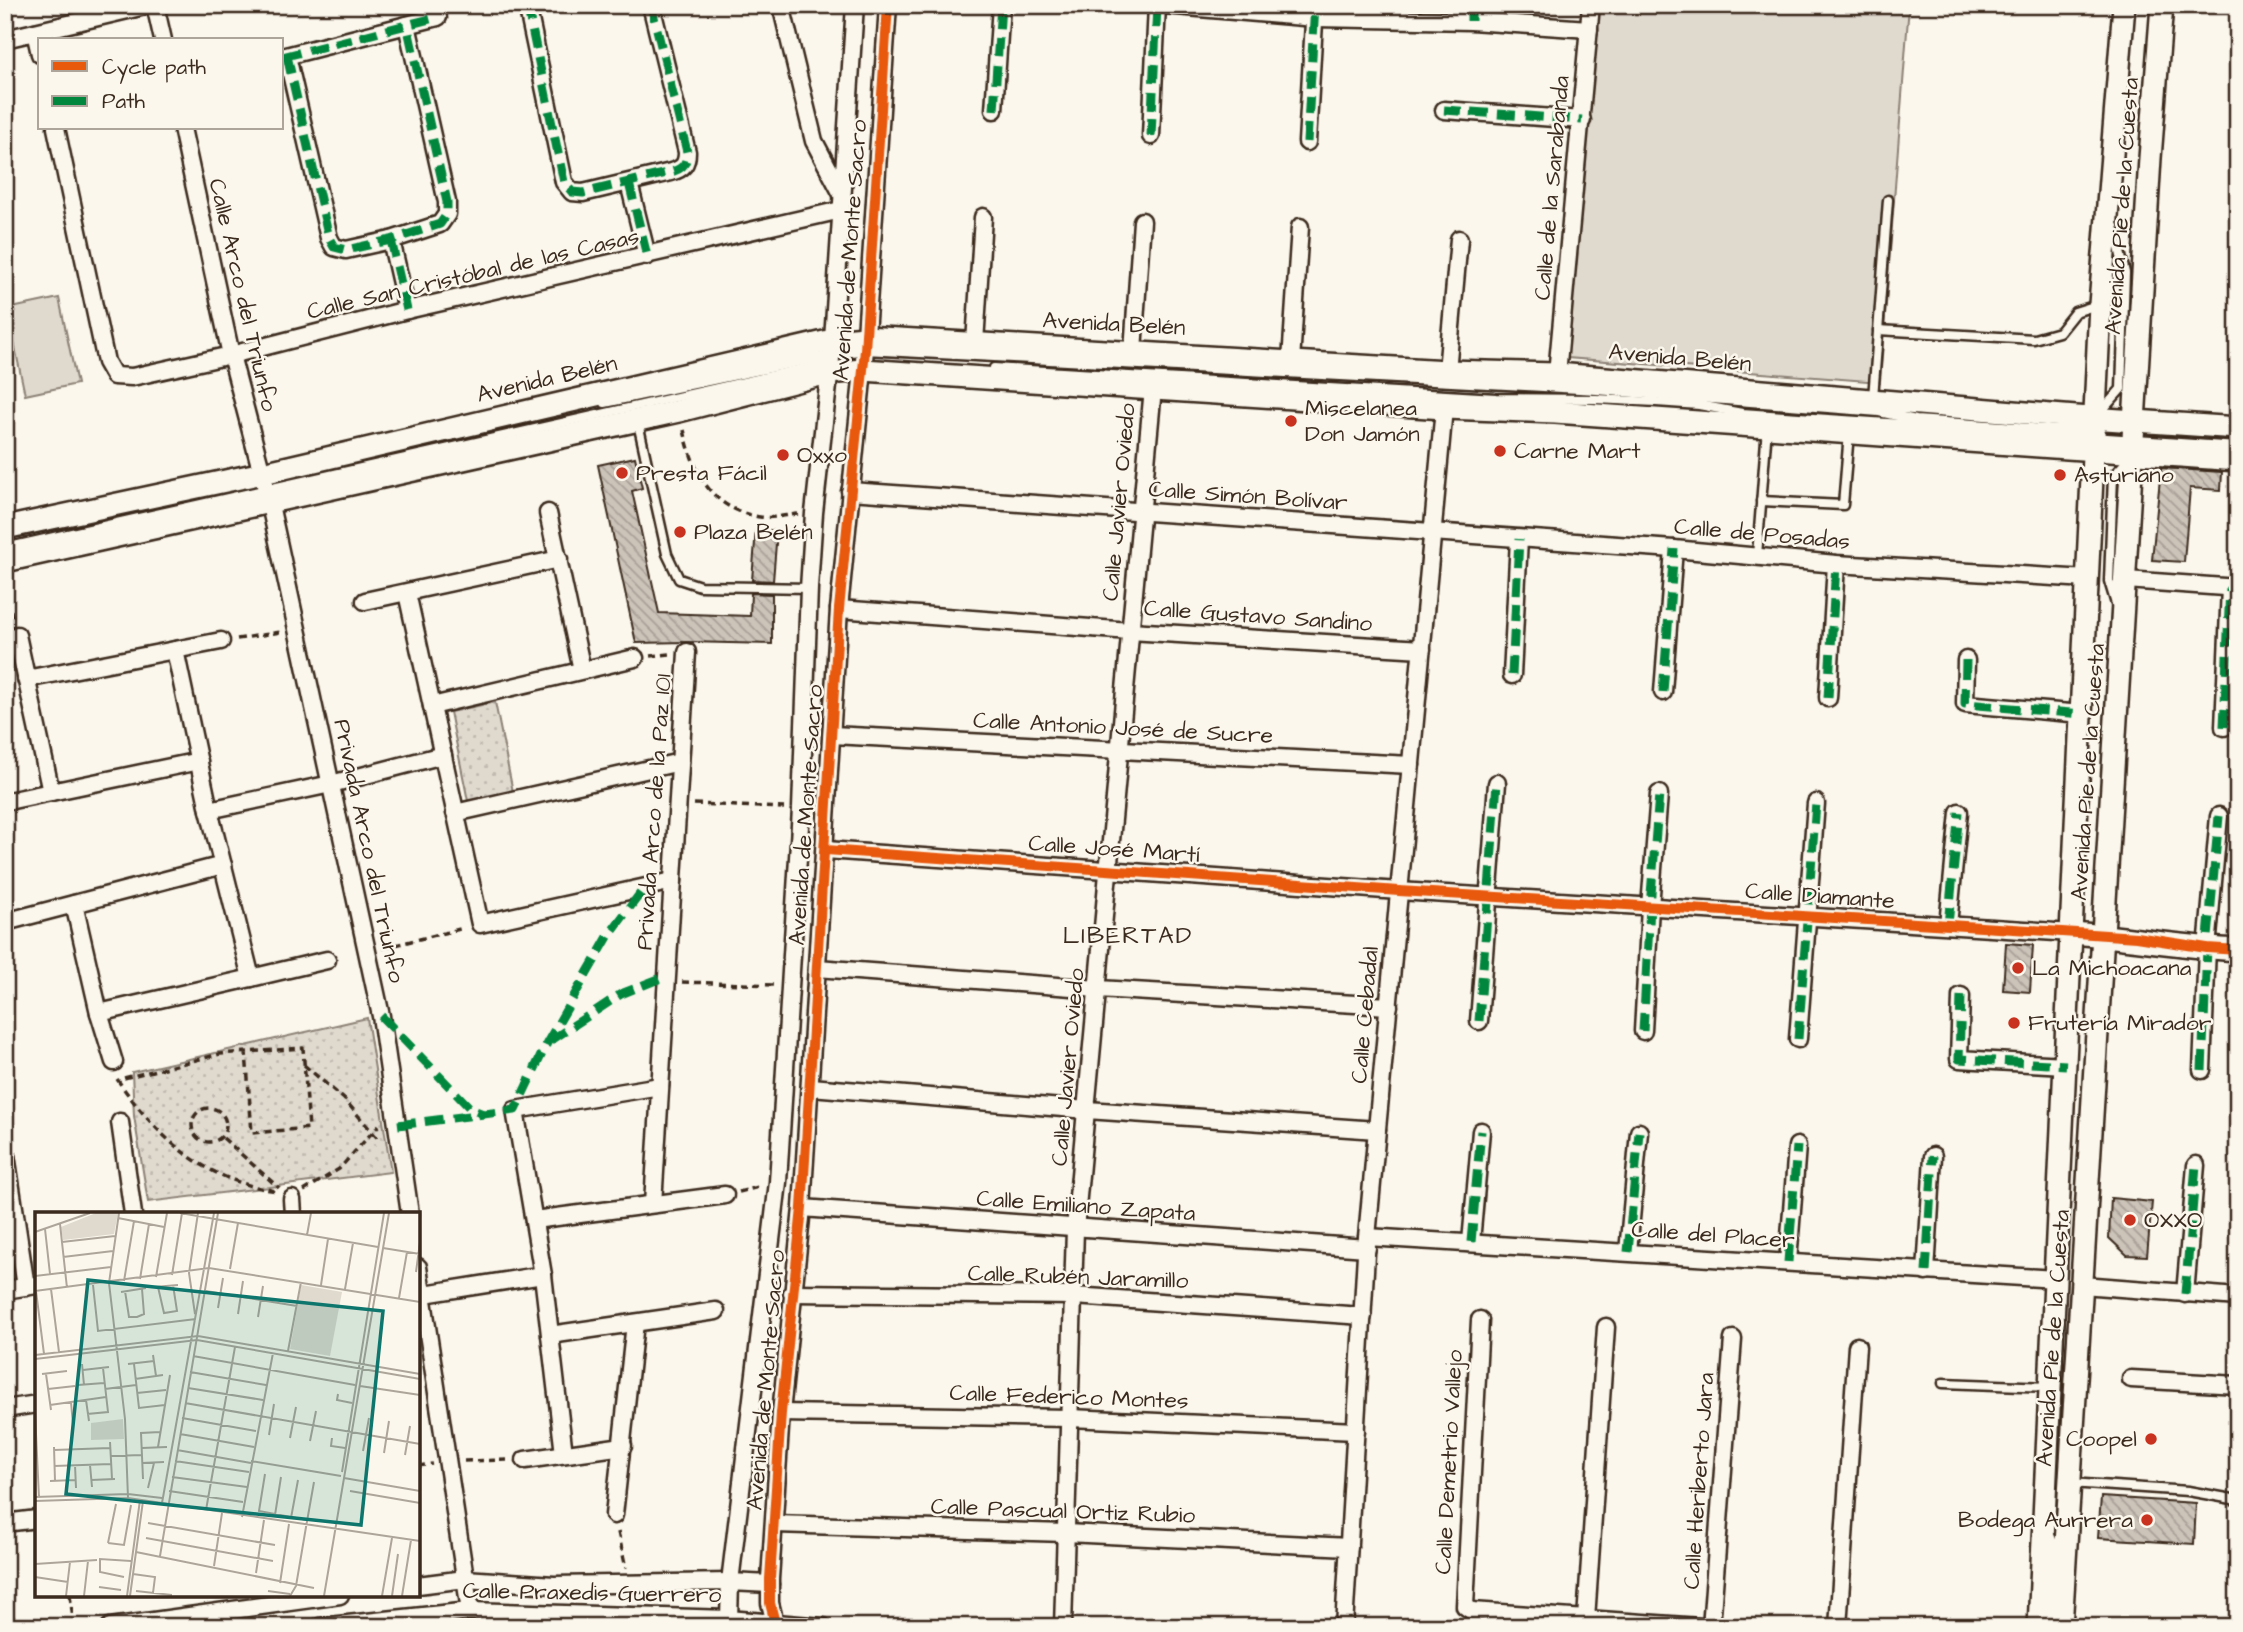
<svg xmlns="http://www.w3.org/2000/svg" width="2243" height="1632" viewBox="0 0 2243 1632" font-family="'Architects Daughter',sans-serif">
  <style>
    .park { fill: url(#park-dots); stroke: #8d8276; stroke-width: 2 }
    .garden { fill: #dfd9ce; stroke: #8d8276; stroke-width: 2 }
    .building { fill: url(#building-back-hatch); stroke: #3b2a1e; stroke-width: 2 }
    .lines { fill: none; stroke-linecap: round; stroke-linejoin: round }
    .lane-casing { stroke: #3b2a1e; stroke-width: 13 }
    .street-casing { stroke: #3b2a1e; stroke-width: 21 }
    .secondary-casing { stroke: #3b2a1e; stroke-width: 26 }
    .path { stroke: #3b2a1e; stroke-width: 3.5; stroke-dasharray: 7 5; stroke-linecap: butt }
    .lane { stroke: #fbf7ec; stroke-width: 8 }
    .street { stroke: #fbf7ec; stroke-width: 16 }
    .secondary { stroke: #fbf7ec; stroke-width: 21 }
    .quiet { stroke: #00873e; stroke-width: 9; stroke-dasharray: 18 9; stroke-linecap: butt }
    .cycleway-casing { stroke: #fbf7ec; stroke-width: 15 }
    .cycleway { stroke: #e8590c; stroke-width: 10 }
    .poi-dot { fill: #c8321e; stroke: #fbf7ec; stroke-width: 2.5 }
    .labels { text-anchor: middle; dominant-baseline: central; stroke-width: 5; stroke-linejoin: round; paint-order: stroke }
    .street-label { font-size: 23px; fill: #3b2a1e; stroke: #fbf7ec }
    .poi-label { font-size: 23px; fill: #3b2a1e; stroke: #fbf7ec; text-anchor: start }
    .neighbourhood-label { font-size: 24px; letter-spacing: 2px; fill: #3b2a1e; stroke: #fbf7ec }
    .inset-road { fill: none; stroke: #aea59a; stroke-width: 2 }
    .view { fill: #0f766e; fill-opacity: 0.15; stroke: #0f766e; stroke-width: 3.5 }
    .inset-edge { fill: none; stroke: #3b2a1e; stroke-width: 3.5 }
  </style>
  <defs>
    <pattern id="park-dots" width="8" height="8" patternUnits="userSpaceOnUse" patternTransform="scale(1.75)"><rect width="8" height="8" fill="#dfd9ce"/><path d="M2 2h.1M6 6h.1" fill="none" stroke="#c0bab0" stroke-width="1.8" stroke-linecap="round"/></pattern>
    <pattern id="building-back-hatch" width="6" height="6" patternUnits="userSpaceOnUse" patternTransform="scale(1.75)"><rect width="6" height="6" fill="#ccc4b9"/><path d="M-1 5l2 2M0 0l6 6M5-1l2 2" fill="none" stroke="#a79f96"/></pattern>
  </defs>
  <rect width="100%" height="100%" fill="#fbf7ec"/>
  <filter id="ink" filterUnits="userSpaceOnUse"><feTurbulence type="fractalNoise" baseFrequency=".0143" numOctaves="2"/><feDisplacementMap in="SourceGraphic" scale="14" xChannelSelector="R" yChannelSelector="G"/><feConvolveMatrix kernelMatrix="1 2 1 2 8 2 1 2 1" color-interpolation-filters="sRGB"/></filter>
  <g filter="url(#ink)">
    <g class="park">
      <polygon points="495,702 513,792 468,801 450,712"/>
      <polygon points="367,1018 391,1172 148,1202 134,1116 132,1072"/>
    </g>
    <g class="garden">
      <polygon points="1594,5 1909,5 1880,382 1567,358"/>
      <polygon points="59,298 77,384 25,395 7,309"/>
    </g>
    <g class="building">
      <polygon points="635,457 642,488 632,491 659,613 750,616 751,593 772,594 772,644 687,642 636,643 598,465"/>
      <polygon points="2161,468 2222,472 2221,490 2190,488 2184,562 2152,560"/>
      <polygon points="756,529 777,531 773,581 752,580"/>
      <polygon points="2006,943 2033,945 2030,992 2003,990"/>
      <polygon points="2111,1198 2152,1202 2147,1256 2127,1255 2109,1238"/>
      <polygon points="2101,1497 2196,1503 2194,1544 2098,1538"/>
    </g>
    <g class="lines">
      <defs>
        <g id="lane">
          <polyline points="1878,330 2034,339 2059,332 2075,312 2097,305"/>
          <polyline points="994,368 1496,398 1596,399 1656,402 1699,405 1742,413 2238,447"/>
          <polyline points="1873,398 1888,200"/>
          <polyline points="605,403 831,355 865,350 1597,390 1879,412 1916,420 2061,430 2092,429"/>
          <polyline points="2099,414 2121,389 2125,273 2114,226"/>
          <polyline points="638,423 667,554 679,579 700,586 809,588"/>
          <polyline points="1761,501 1843,505 1849,433"/>
          <polyline points="5,548 828,363"/>
          <polyline points="1757,556 1767,427"/>
          <polyline points="2116,604 2109,581 2113,476 2128,460"/>
          <polyline points="1943,1383 2048,1387"/>
          <polyline points="2070,1483 2188,1491 2238,1500"/>
          <polyline points="2050,1535 2055,1548 2050,1627"/>
        </g>
        <g id="street">
          <polyline points="155,5 163,40"/>
          <path d="M 527,5 L 564,182 L 572,192 L 583,193 L 671,172 C 683,169 687,164 687,152 L 651,5"/>
          <polyline points="781,5 814,141 842,194"/>
          <polyline points="1164,5 1315,18 1471,21 1589,29"/>
          <polyline points="35,32 40,54"/>
          <polyline points="5,39 149,5"/>
          <polyline points="287,56 329,238 334,247 346,250 391,240 440,224 447,214 447,202 407,25"/>
          <polyline points="282,57 438,17"/>
          <polyline points="994,110 1001,5"/>
          <polyline points="1444,110 1582,120"/>
          <polyline points="56,128 106,362 114,376 132,377 231,355 407,310 841,210"/>
          <polyline points="182,128 231,355 269,500 381,1016 410,1214"/>
          <polyline points="1151,136 1157,5"/>
          <polyline points="1307,142 1315,5"/>
          <polyline points="629,183 647,256"/>
          <polyline points="391,240 407,310"/>
          <polyline points="975,343 983,217"/>
          <polyline points="1133,351 1142,221"/>
          <polyline points="1291,361 1300,227"/>
          <polyline points="1447,371 1459,239"/>
          <polyline points="1557,374 1591,5"/>
          <polyline points="850,491 1674,549 1836,564 2088,579"/>
          <polyline points="548,513 582,670"/>
          <polyline points="2126,580 2238,588"/>
          <polyline points="407,593 480,924 673,881"/>
          <polyline points="365,601 559,559"/>
          <polyline points="839,609 1130,631 1422,649"/>
          <polyline points="17,635 51,792"/>
          <polyline points="1966,660 1965,704 2082,714"/>
          <polyline points="1512,675 1519,539"/>
          <polyline points="26,679 221,641"/>
          <polyline points="1663,692 1674,549"/>
          <polyline points="1828,698 1836,564"/>
          <polyline points="432,706 635,658"/>
          <polyline points="2224,727 2230,587"/>
          <polyline points="832,735 1411,765"/>
          <polyline points="8,801 199,761"/>
          <polyline points="209,810 331,784 443,755"/>
          <polyline points="455,813 680,762"/>
          <polyline points="826,850 1399,891 2072,933"/>
          <polyline points="74,904 99,1013 114,1062"/>
          <polyline points="5,922 223,865"/>
          <polyline points="1948,925 1959,812"/>
          <polyline points="817,968 1098,989 1389,1006"/>
          <polyline points="251,978 327,960"/>
          <polyline points="1961,996 1959,1059 2066,1065"/>
          <polyline points="99,1013 251,978 209,810 175,650"/>
          <polyline points="1479,1021 1497,783"/>
          <polyline points="1643,1031 1650,907 1659,794"/>
          <polyline points="1798,1039 1816,803"/>
          <polyline points="2202,1070 2207,948 2219,816"/>
          <polyline points="811,1087 1087,1110 1377,1130"/>
          <polyline points="120,1122 133,1214"/>
          <polyline points="5,1148 26,1287"/>
          <polyline points="292,1199 293,1214"/>
          <polyline points="653,1204 687,652"/>
          <polyline points="802,1208 1367,1248"/>
          <polyline points="534,1220 725,1195"/>
          <polyline points="1367,1237 2056,1279"/>
          <polyline points="1471,1242 1481,1131"/>
          <polyline points="1628,1252 1639,1132"/>
          <polyline points="1788,1262 1797,1146"/>
          <polyline points="418,1267 470,1611"/>
          <polyline points="1926,1272 1933,1156"/>
          <polyline points="2082,1285 2238,1297"/>
          <polyline points="5,1290 37,1285"/>
          <polyline points="792,1293 1074,1296 1363,1316"/>
          <polyline points="2185,1294 2196,1165"/>
          <polyline points="418,1295 543,1275"/>
          <polyline points="1480,1320 1465,1606 1472,1611 1700,1627"/>
          <polyline points="550,1335 716,1311"/>
          <polyline points="2131,1379 2238,1385"/>
          <polyline points="5,1409 37,1404"/>
          <polyline points="781,1413 1070,1418 1356,1431"/>
          <polyline points="564,1454 543,1275 515,1110 660,1086"/>
          <polyline points="525,1460 623,1446"/>
          <polyline points="614,1515 635,1323"/>
          <polyline points="5,1523 37,1519"/>
          <polyline points="775,1524 1066,1533 1349,1547"/>
          <polyline points="418,1585 465,1579 554,1585 730,1582 770,1584"/>
          <polyline points="729,1619 730,1582 778,1182 801,809 809,588 814,513 833,340 855,5"/>
          <polyline points="1586,1619 1606,1327"/>
          <polyline points="110,1627 340,1595"/>
          <polyline points="319,1627 470,1611 729,1619 823,1627"/>
          <polyline points="776,1627 770,1603 770,1579 781,1413 802,1208 839,609 865,350 888,5"/>
          <polyline points="1063,1627 1075,1229 1153,388"/>
          <polyline points="1344,1627 1367,1237 1444,408"/>
          <polyline points="1711,1627 1733,1339"/>
          <polyline points="1838,1627 1857,1346"/>
        </g>
        <g id="secondary">
          <polyline points="5,528 263,473 833,340 865,337 1447,371 1557,374 2076,417 2238,428"/>
          <polyline points="5,561 679,411 828,373 863,370 1444,408 1555,412 2238,460"/>
          <path d="M 2072,933 C 2128,937 2182,947 2238,950"/>
          <polyline points="2039,1627 2100,304 2124,5"/>
          <polyline points="2061,1627 2150,158 2162,5"/>
        </g>
      </defs>
      <use href="#lane" class="lane-casing"/>
      <use href="#street" class="street-casing"/>
      <use href="#secondary" class="secondary-casing"/>
      <g class="path">
        <path d="M 684,430 C 694,474 711,509 760,517 C 772,519 786,515 798,514"/>
        <polyline points="5,587 13,619"/>
        <polyline points="237,639 281,632"/>
        <polyline points="651,656 671,654"/>
        <polyline points="694,804 784,808"/>
        <polyline points="383,948 464,928"/>
        <polyline points="682,982 775,985"/>
        <polyline points="304,1065 344,1099 380,1141"/>
        <polyline points="124,1078 220,1054 303,1048 309,1128 252,1133 246,1052"/>
        <path d="M 117,1079 C 158,1139 205,1181 277,1191"/>
        <circle cx="209" cy="1125" r="17"/>
        <polyline points="223,1138 279,1188"/>
        <polyline points="304,1191 339,1169 379,1125"/>
        <polyline points="739,1192 762,1186"/>
        <polyline points="464,1461 509,1460"/>
        <polyline points="418,1466 432,1464"/>
        <polyline points="618,1532 626,1568"/>
        <polyline points="70,1595 74,1627"/>
      </g>
      <use href="#lane" class="lane"/>
      <use href="#street" class="street"/>
      <use href="#secondary" class="secondary"/>
      <g class="quiet">
        <path d="M 527,5 L 564,182 L 572,192 L 583,193 L 671,172 C 683,169 687,164 687,152 L 651,5"/>
        <polyline points="1471,21 1471,5"/>
        <polyline points="287,56 329,238 334,247 346,250 391,240 440,224 447,214 447,202 407,25"/>
        <polyline points="282,57 438,17"/>
        <polyline points="994,110 1001,5"/>
        <polyline points="1444,110 1582,120"/>
        <polyline points="1151,136 1157,5"/>
        <polyline points="1307,142 1315,5"/>
        <polyline points="629,183 647,256"/>
        <polyline points="391,240 407,310"/>
        <polyline points="1966,660 1965,704 2082,714"/>
        <polyline points="1512,675 1519,539"/>
        <polyline points="1663,692 1674,549"/>
        <polyline points="1828,698 1836,564"/>
        <polyline points="2224,727 2230,587"/>
        <polyline points="1948,925 1959,812"/>
        <polyline points="1961,996 1959,1059 2066,1065"/>
        <polyline points="381,1016 471,1109 483,1114"/>
        <polyline points="1479,1021 1497,783"/>
        <polyline points="1643,1031 1650,907 1659,794"/>
        <polyline points="1798,1039 1816,803"/>
        <polyline points="550,1041 621,994 666,976"/>
        <polyline points="2202,1070 2207,948 2219,816"/>
        <polyline points="398,1125 515,1110 547,1043 609,935 645,887"/>
        <polyline points="1471,1242 1481,1131"/>
        <polyline points="1628,1252 1639,1132"/>
        <polyline points="1788,1262 1797,1146"/>
        <polyline points="1926,1272 1933,1156"/>
        <polyline points="2185,1294 2196,1165"/>
      </g>
      <defs>
        <g id="cycleway">
          <polyline points="826,850 1399,891 2047,931 2136,937 2207,948 2238,950"/>
          <polyline points="776,1627 770,1603 770,1579 781,1413 802,1208 839,609 865,350 888,5"/>
        </g>
      </defs>
      <use href="#cycleway" class="cycleway-casing"/>
      <use href="#cycleway" class="cycleway"/>
    </g>
  </g>
  <g class="poi-dot">
    <circle cx="1291" cy="421" r="7"/>
    <circle cx="1500" cy="451" r="7"/>
    <circle cx="783" cy="455" r="7"/>
    <circle cx="622" cy="473" r="7"/>
    <circle cx="2060" cy="475" r="7"/>
    <circle cx="680" cy="532" r="7"/>
    <circle cx="2018" cy="968" r="7"/>
    <circle cx="2014" cy="1023" r="7"/>
    <circle cx="2130" cy="1220" r="7"/>
    <circle cx="2151" cy="1439" r="7"/>
    <circle cx="2147" cy="1520" r="7"/>
  </g>
  <g class="labels">
    <g class="street-label">
      <text transform="translate(1552 188) rotate(-85)">Calle de la Sarabanda</text>
      <text transform="translate(2122 206) rotate(-86)">Avenida Pie de la Cuesta</text>
      <text transform="translate(850 250) rotate(-86)">Avenida de Monte Sacro</text>
      <text transform="translate(473 274) rotate(-13)">Calle San Cristóbal de las Casas</text>
      <text transform="translate(243 295) rotate(77)">Calle Arco del Triunfo</text>
      <text transform="translate(1114 324) rotate(3)">Avenida Belén</text>
      <text transform="translate(1680 358) rotate(5)">Avenida Belén</text>
      <text transform="translate(547 379) rotate(-13)">Avenida Belén</text>
      <text transform="translate(1248 496) rotate(4)">Calle Simón Bolívar</text>
      <text transform="translate(1119 502) rotate(-85)">Calle Javier Oviedo</text>
      <text transform="translate(1762 534) rotate(5)">Calle de Posadas</text>
      <text transform="translate(1258 616) rotate(4)">Calle Gustavo Sandino</text>
      <text transform="translate(1123 728) rotate(3)">Calle Antonio José de Sucre</text>
      <text transform="translate(2088 772) rotate(-86)">Avenida Pie de la Cuesta</text>
      <text transform="translate(654 812) rotate(-86)">Privada Arco de la Paz 101</text>
      <text transform="translate(806 815) rotate(-86)">Avenida de Monte Sacro</text>
      <text transform="translate(1114 849) rotate(4)">Calle José Martí</text>
      <text transform="translate(369 851) rotate(78)">Privada Arco del Triunfo</text>
      <text transform="translate(1820 896) rotate(4)">Calle Diamante</text>
      <text transform="translate(1365 1015) rotate(-85)">Calle Cebadal</text>
      <text transform="translate(1068 1067) rotate(-85)">Calle Javier Oviedo</text>
      <text transform="translate(1086 1206) rotate(4)">Calle Emiliano Zapata</text>
      <text transform="translate(1713 1235) rotate(4)">Calle del Placer</text>
      <text transform="translate(1078 1277) rotate(2)">Calle Rubén Jaramillo</text>
      <text transform="translate(2053 1338) rotate(-86)">Avenida Pie de la Cuesta</text>
      <text transform="translate(766 1380) rotate(-85)">Avenida de Monte Sacro</text>
      <text transform="translate(1069 1397) rotate(2)">Calle Federico Montes</text>
      <text transform="translate(1449 1462) rotate(-87)">Calle Demetrio Vallejo</text>
      <text transform="translate(1699 1481) rotate(-86)">Calle Heriberto Jara</text>
      <text transform="translate(1063 1511) rotate(2)">Calle Pascual Ortiz Rubio</text>
      <text transform="translate(592 1593) rotate(1)">Calle Praxedis Guerrero</text>
    </g>
    <g class="poi-label">
      <text x="1305" y="408">Miscelanea<tspan x="1305" dy="26">Don Jamón</tspan></text>
      <text x="1514" y="451">Carne Mart</text>
      <text x="797" y="455">Oxxo</text>
      <text x="636" y="473">Presta Fácil</text>
      <text x="2074" y="475">Asturiano</text>
      <text x="694" y="532">Plaza Belén</text>
      <text x="2032" y="968">La Michoacana</text>
      <text x="2028" y="1023">Frutería Mirador</text>
      <text x="2144" y="1220">OXXO</text>
      <text x="2137" y="1439" text-anchor="end">Coopel</text>
      <text x="2133" y="1520" text-anchor="end">Bodega Aurrera</text>
    </g>
    <g class="neighbourhood-label">
      <text x="1128" y="936">LIBERTAD</text>
    </g>
  </g>
  <g transform="translate(35 1212)">
    <rect width="385" height="385" fill="#fbf7ec"/>
    <path d="M 61,1 L 83,1 L 79,22 L 28,28 L 26,15 ZM 88,207 L 89,227 L 56,228 L 56,211 Z" fill="#dfd9ce"/>
    <path d="M 266,73 L 307,80 L 295,144 L 255,137 Z" fill="#dfd9ce"/>
    <path class="inset-road" d="M 84,1 L 74,71 L 90,207 L 93,286M 145,1 L 343,35M 83,6 L 129,15M 25,12 L 32,76M 10,17 L 15,62M 0,20 L 55,1M 272,23 L 276,1M 27,30 L 80,24M 348,36 L 385,42M 28,45 L 78,39M 195,57 L 203,11M 381,60 L 385,30M 137,63 L 147,1M 0,64 L 76,55M 121,65 L 132,1M 105,67 L 114,12M 89,69 L 99,9M 58,73 L 63,119 L 161,107M 286,73 L 293,27M 119,75 L 143,73M 123,75 L 129,101 L 142,99 L 138,73M 16,77 L 24,140M 310,77 L 318,31M 0,79 L 174,56 L 385,90M 1,79 L 9,142M 90,79 L 94,105 L 102,105 L 109,102 L 107,77M 171,79 L 262,94M 86,80 L 111,76M 364,86 L 372,40M 183,96 L 188,66M 160,102 L 154,61 L 163,1M 203,102 L 208,69M 223,105 L 228,74M 253,139 L 266,70M 0,143 L 163,124 L 385,162M 118,143 L 121,164M 158,144 L 320,173M 0,147 L 162,128 L 385,167M 47,152 L 49,173M 93,152 L 119,149M 99,152 L 104,196 L 130,193M 48,158 L 74,155M 155,160 L 231,173M 7,162 L 32,159M 11,162 L 16,198M 100,167 L 128,163M 43,173 L 69,171M 325,174 L 385,183M 153,176 L 228,188M 13,177 L 40,174M 70,177 L 101,173M 102,181 L 131,178M 303,182 L 302,188 L 317,191M 51,188 L 54,209M 36,190 L 38,213M 150,191 L 385,232M 15,193 L 71,185M 0,200 L 4,286M 52,202 L 73,200 L 68,156M 147,206 L 221,219M 145,222 L 219,235M 234,223 L 239,192M 255,226 L 261,195M 297,226 L 296,234 L 310,236M 275,229 L 281,199M 75,230 L 77,267M 19,235 L 20,269M 123,235 L 135,163M 107,236 L 132,235M 19,238 L 75,236M 142,238 L 216,251M 328,239 L 334,206M 349,241 L 354,209M 370,243 L 375,214M 76,244 L 107,243M 140,249 L 214,260M 216,249 L 306,264M 107,251 L 129,250M 40,253 L 41,276M 55,253 L 57,275M 19,254 L 76,252M 307,260 L 349,1M 230,262 L 224,299 L 272,308M 137,265 L 212,275M 309,266 L 385,279M 108,267 L 106,221 L 125,220M 56,268 L 80,267M 15,269 L 40,268M 113,276 L 119,251M 134,279 L 208,290M 315,279 L 385,291M 0,285 L 93,282 L 127,286M 0,289 L 93,286 L 385,329M 127,291 L 179,1M 171,298 L 200,135M 240,303 L 246,265M 207,305 L 238,141M 256,306 L 263,268M 113,311 L 240,333M 271,315 L 279,270M 111,326 L 238,349M 73,331 L 89,333 L 96,293M 73,331 L 81,292M 101,340 L 279,376M 125,344 L 183,1M 0,352 L 62,348M 179,354 L 187,301M 221,361 L 229,308M 98,362 L 120,365 L 118,381M 0,365 L 33,370M 89,365 L 65,360 L 65,347 L 96,349M 245,371 L 254,312M 64,375 L 86,378M 101,379 L 137,383M 233,379 L 255,382M 31,384 L 35,350M 49,384 L 53,349M 92,384 L 105,288M 95,384 L 108,289M 255,384 L 261,374 L 271,315M 289,384 L 354,1M 347,384 L 357,326M 357,384 L 363,342M 367,384 L 376,328"/>
    <path class="view" d="M 53,68 L 348,99 L 326,313 L 31,282 Z"/>
    <rect width="385" height="385" class="inset-edge"/>
  </g>
  <rect width="2243" height="1632" fill="none" stroke="#fbf7ec" stroke-width="28"/>
  <rect x="14" y="14" width="2215" height="1604" fill="none" stroke="#3b2a1e" stroke-width="2.5" filter="url(#ink)"/>
  <rect x="38" y="38" width="245" height="91" fill="#fbf7ec" stroke="#aea59a" stroke-width="2"/>
  <rect x="52" y="61" width="35" height="10" fill="#e8590c" stroke="#aea59a" stroke-width="2"/>
  <text x="102" y="74" font-size="21" fill="#3b2a1e">Cycle path</text>
  <rect x="52" y="96" width="35" height="10" fill="#00873e" stroke="#aea59a" stroke-width="2"/>
  <text x="102" y="108" font-size="21" fill="#3b2a1e">Path</text>
</svg>
